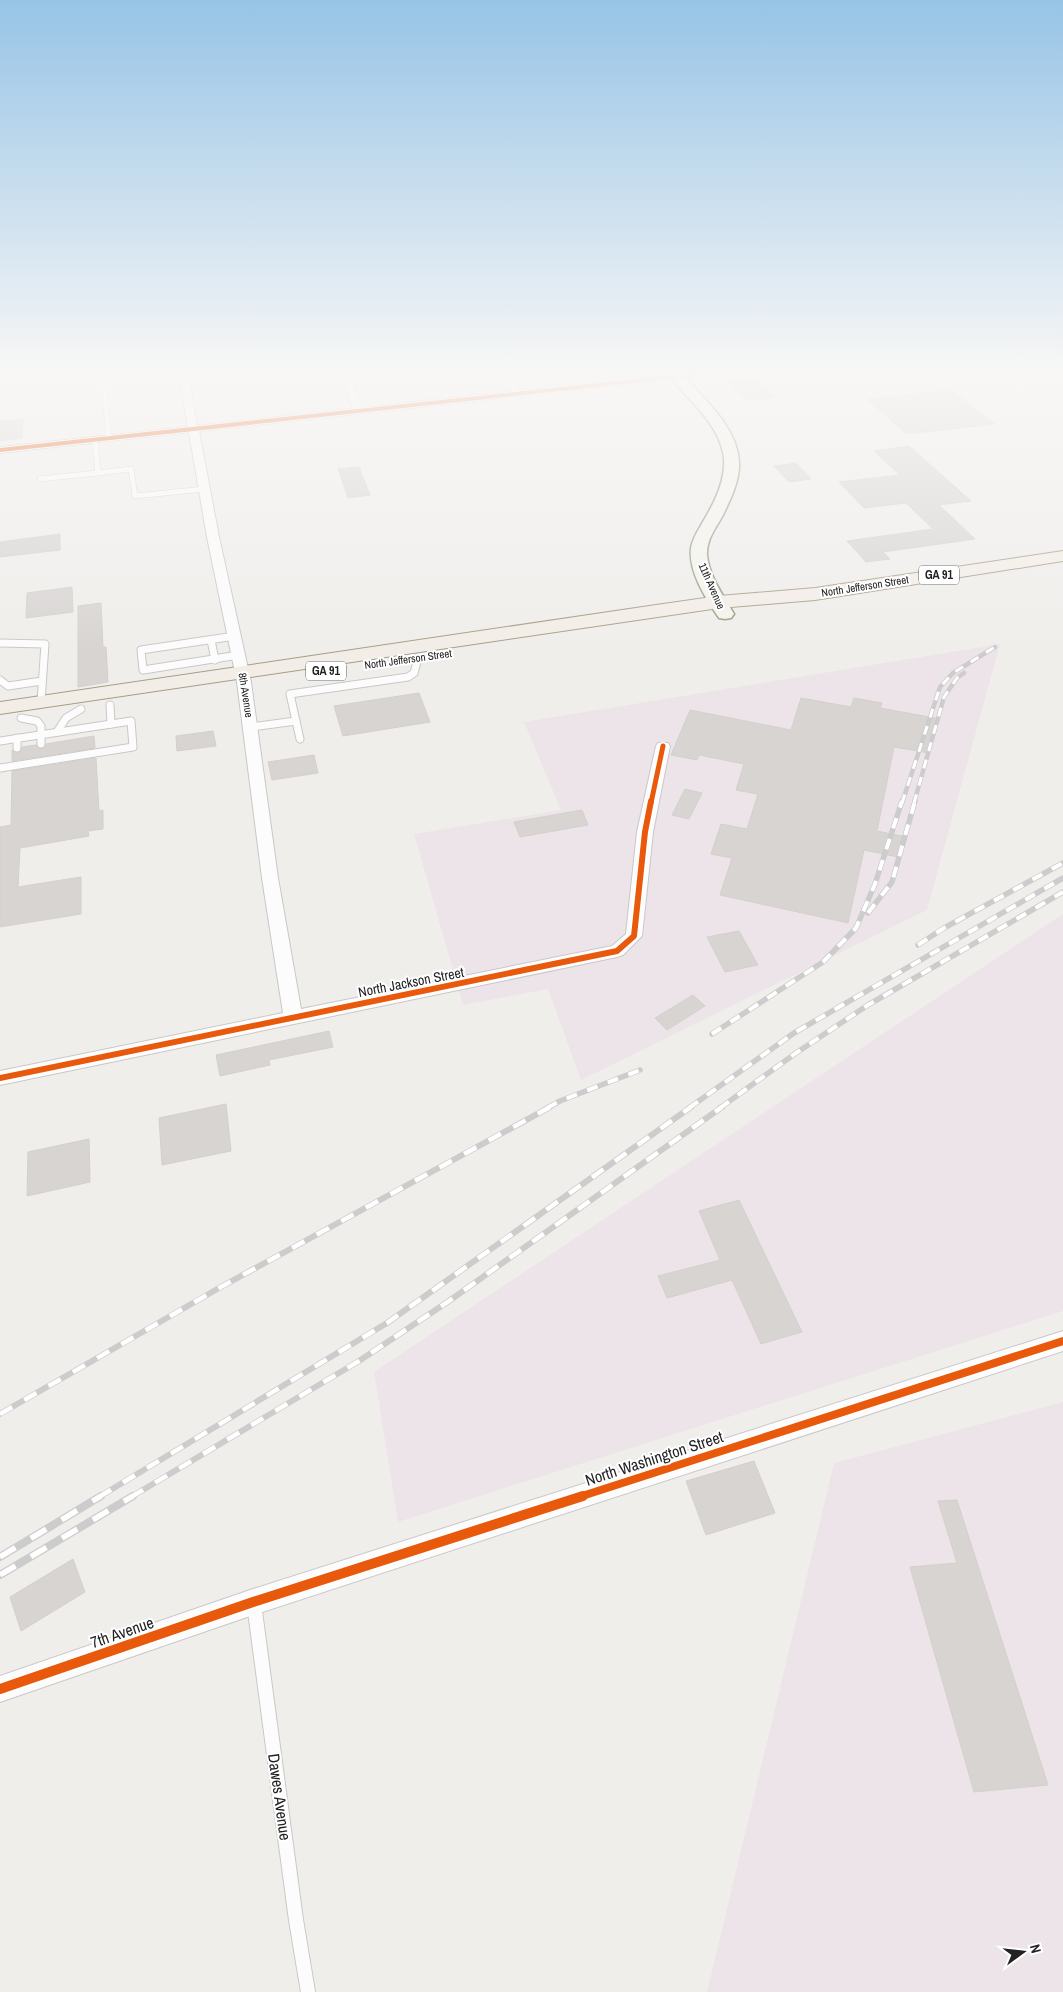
<svg xmlns="http://www.w3.org/2000/svg" width="1063" height="1992" viewBox="0 0 1063 1992" font-family="'Archivo Narrow',sans-serif">
  <style>
    .industrial { fill: #ede4e9 }
    .building { fill: #d7d4d2; stroke: #d3d0cc }
    .lines { fill: none; stroke-linecap: round; stroke-linejoin: round }
    .lane-far2-casing { stroke: #c9c8c7; stroke-width: 6 }
    .lane-far1-casing { stroke: #c9c8c7; stroke-width: 9 }
    .lane-casing { stroke: #c9c8c7; stroke-width: 16 }
    .street-casing { stroke: #c9c8c7; stroke-width: 2 }
    .secondary-casing { stroke: #999a82; stroke-width: 3 }
    .primary-casing { stroke: #a79c86; stroke-width: 2 }
    .lane-far2 { stroke: #fdfcfc; stroke-width: 5 }
    .lane-far1 { stroke: #fdfcfc; stroke-width: 7 }
    .lane { stroke: #fdfcfc; stroke-width: 14 }
    .street { fill: #fdfcfc; fill-rule: evenodd }
    .secondary { fill: #f4f4ed; fill-rule: evenodd }
    .primary { fill: #f3ede7; fill-rule: evenodd }
    .rail-far3-casing { stroke: #ccc; stroke-width: 4.5 }
    .rail-far2-casing { stroke: #ccc; stroke-width: 5.5 }
    .rail-far1-casing { stroke: #ccc; stroke-width: 6 }
    .rail-casing { stroke: #ccc; stroke-width: 8 }
    .rail-far3 { stroke: #fff; stroke-width: 3; stroke-dasharray: 9; stroke-linecap: butt }
    .rail-far2 { stroke: #fff; stroke-width: 4; stroke-dasharray: 11; stroke-linecap: butt }
    .rail-far1 { stroke: #fff; stroke-width: 4.5; stroke-dasharray: 14; stroke-linecap: butt }
    .rail { stroke: #fff; stroke-width: 5.5; stroke-dasharray: 18; stroke-linecap: butt }
    .cycleway-far4-casing { stroke: #fff; stroke-width: 5.5 }
    .cycleway-far3-casing { stroke: #fff; stroke-width: 8 }
    .cycleway-far2-casing { stroke: #fff; stroke-width: 9 }
    .cycleway-far1-casing { stroke: #fff; stroke-width: 11 }
    .cycleway-casing { stroke: #fff; stroke-width: 13 }
    .cycleway-far4 { stroke: #e8590c; stroke-width: 4 }
    .cycleway-far3 { stroke: #e8590c; stroke-width: 5 }
    .cycleway-far2 { stroke: #e8590c; stroke-width: 6 }
    .cycleway-far1 { stroke: #e8590c; stroke-width: 8 }
    .cycleway { stroke: #e8590c; stroke-width: 10 }
    .labels { text-anchor: middle; dominant-baseline: central; stroke-width: 4; stroke-linejoin: round; paint-order: stroke }
    .far-street-label { font-size: 11px; fill: #222; stroke: #fff }
    .shield { fill: #fff; stroke: #646464; stroke-width: 1 }
    .shield-label { font-size: 12px; font-weight: bold; fill: #222 }
    .street-label { font-size: 14px; fill: #222; stroke: #fff }
    .near-street-label { font-size: 16px; fill: #222; stroke: #fff }
  </style>
  <rect width="100%" height="100%" fill="#f0eeeb"/>
  <g class="industrial">
    <polygon points="1000,644 927,910 581,1080 548,989 463,1005 414,834 561,810 524,722"/>
    <polygon points="1063,914 1063,1311 398,1522 374,1372"/>
    <polygon points="1063,1402 1063,1992 707,1992 834,1463"/>
  </g>
  <g class="building">
    <polygon points="758,379 776,398 747,401 729,382"/>
    <polygon points="951,390 995,424 907,434 867,399"/>
    <polygon points="23,419 22,438 0,441 1,421"/>
    <polygon points="909,446 971,501 939,505 975,539 883,552 890,559 866,562 847,541 933,529 906,503 864,508 839,482 900,475 874,451"/>
    <polygon points="796,463 811,479 789,482 774,466"/>
    <polygon points="359,467 370,495 348,498 338,469"/>
    <polygon points="60,534 60,550 0,557 0,542"/>
    <polygon points="72,587 73,612 26,618 27,593"/>
    <polygon points="101,603 103,647 106,647 108,682 78,687 78,606"/>
    <polygon points="419,693 430,722 343,736 334,706"/>
    <polygon points="801,698 851,707 854,698 882,703 880,708 935,718 929,753 894,747 877,831 902,836 898,857 864,850 848,923 720,895 732,858 711,854 721,824 747,829 758,794 736,790 744,764 699,755 697,760 671,755 690,710 791,730"/>
    <polygon points="213,731 216,746 177,751 176,736"/>
    <polygon points="94,736 95,748 12,761 12,750 19,753 22,747 36,745 41,749 46,744"/>
    <polygon points="314,755 318,773 272,780 268,762"/>
    <polygon points="96,758 99,811 103,810 103,829 88,831 89,836 20,848 18,887 81,877 81,914 0,927 0,827 11,825 12,771"/>
    <polygon points="685,789 702,793 689,819 672,815"/>
    <polygon points="582,810 588,825 520,837 514,822"/>
    <polygon points="739,931 758,965 725,972 707,937"/>
    <polygon points="693,995 705,1006 667,1030 655,1018"/>
    <polygon points="329,1031 333,1047 269,1060 270,1065 220,1076 216,1055"/>
    <polygon points="226,1104 231,1151 162,1165 159,1118"/>
    <polygon points="89,1139 90,1182 27,1196 28,1152"/>
    <polygon points="739,1200 802,1332 761,1344 732,1280 667,1298 658,1276 720,1260 699,1211"/>
    <polygon points="754,1461 775,1513 706,1535 686,1481"/>
    <polygon points="957,1500 1048,1785 974,1792 910,1567 957,1563 938,1501"/>
    <polygon points="73,1559 85,1592 21,1631 10,1597"/>
  </g>
  <g class="lines">
    <defs>
      <g id="lane-far2">
        <polyline points="103,374 109,439"/>
        <polyline points="95,440 98,473 131,469 135,496 205,489"/>
        <polyline points="40,479 98,473"/>
      </g>
      <g id="lane-far1">
        <polyline points="235,636 141,650 143,670 239,655"/>
        <polyline points="211,640 215,660"/>
        <polyline points="0,643 45,644 41,702"/>
        <polyline points="0,680 8,686 42,681"/>
        <polyline points="110,705 111,724"/>
        <polyline points="21,718 37,721 41,726 41,744"/>
        <polyline points="251,727 296,721"/>
        <polyline points="57,732 66,718 81,709"/>
        <polyline points="17,738 17,748"/>
        <polyline points="300,739 290,694 408,677 414,673 418,658"/>
        <polyline points="0,741 131,721 133,747 0,768"/>
      </g>
      <polyline id="lane" points="254,1604 296,1920 308,1992"/>
      <g id="street">
        <polygon points="179,374 188,374 197,426 353,409 340,374 349,374 362,408 513,391 502,374 511,374 521,390 668,374 702,374 698,377 199,431 219,537 251,682 278,878 301,1009 612,946 626,934 637,832 656,746 658,743 668,743 670,746 653,832 642,936 623,955 617,957 0,1085 0,1071 283,1013 262,878 237,682 207,537 189,432 0,453 0,447 188,427"/>
        <polygon points="1063,1331 1063,1351 253,1615 0,1702 0,1676 253,1589"/>
      </g>
      <path id="secondary" d="M 668,374 L 682,374 C 703,398 738,428 739,462 C 740,480 731,498 724,513 C 717,527 706,539 707,555 C 709,577 724,596 734,614 L 731,618 L 725,619 L 719,618 C 706,599 688,571 691,548 C 693,537 699,529 704,520 C 716,500 728,475 723,452 C 716,420 686,399 668,374 Z"/>
      <polygon id="primary" points="1063,551 1063,561 815,600 719,608 0,714 0,702 656,605 719,596 815,588"/>
    </defs>
    <use href="#lane-far2" class="lane-far2-casing"/>
    <use href="#lane-far1" class="lane-far1-casing"/>
    <use href="#lane" class="lane-casing"/>
    <use href="#street" class="street-casing"/>
    <use href="#secondary" class="secondary-casing"/>
    <use href="#primary" class="primary-casing"/>
    <use href="#lane-far2" class="lane-far2"/>
    <use href="#lane-far1" class="lane-far1"/>
    <use href="#lane" class="lane"/>
    <use href="#street" class="street"/>
    <use href="#secondary" class="secondary"/>
    <use href="#primary" class="primary"/>
    <defs>
      <g id="rail-far3">
        <polyline points="902,803 940,687 953,673 995,647"/>
        <polyline points="914,803 944,697 957,678 964,673"/>
      </g>
      <g id="rail-far2">
        <polyline points="868,913 892,882 915,801"/>
        <polyline points="918,945 944,928 1063,863"/>
        <polyline points="712,1034 823,962 856,928 875,884 902,801"/>
        <polyline points="547,1108 560,1101 640,1070"/>
        <polyline points="689,1108 794,1033 1063,878"/>
        <polyline points="720,1108 796,1053 868,1005 1063,892"/>
      </g>
      <g id="rail-far1">
        <polyline points="0,1414 219,1288 550,1107"/>
        <polyline points="99,1497 387,1323 691,1107"/>
        <polyline points="131,1497 359,1361 449,1301 722,1107"/>
      </g>
      <g id="rail">
        <polyline points="0,1557 101,1496"/>
        <polyline points="0,1575 133,1496"/>
      </g>
    </defs>
    <use href="#rail-far3" class="rail-far3-casing"/>
    <use href="#rail-far2" class="rail-far2-casing"/>
    <use href="#rail-far1" class="rail-far1-casing"/>
    <use href="#rail" class="rail-casing"/>
    <use href="#rail-far3" class="rail-far3"/>
    <use href="#rail-far2" class="rail-far2"/>
    <use href="#rail-far1" class="rail-far1"/>
    <use href="#rail" class="rail"/>
    <defs>
      <polyline id="cycleway-far4" points="0,450 698,374"/>
      <polyline id="cycleway-far3" points="651,803 663,746"/>
      <polyline id="cycleway-far2" points="0,1078 617,951 634,936 645,832 651,801"/>
      <polyline id="cycleway-far1" points="579,1497 1063,1341"/>
      <polyline id="cycleway" points="0,1689 253,1602 583,1496"/>
    </defs>
    <use href="#cycleway-far4" class="cycleway-far4-casing"/>
    <use href="#cycleway-far3" class="cycleway-far3-casing"/>
    <use href="#cycleway-far2" class="cycleway-far2-casing"/>
    <use href="#cycleway-far1" class="cycleway-far1-casing"/>
    <use href="#cycleway" class="cycleway-casing"/>
    <use href="#cycleway-far4" class="cycleway-far4"/>
    <use href="#cycleway-far3" class="cycleway-far3"/>
    <use href="#cycleway-far2" class="cycleway-far2"/>
    <use href="#cycleway-far1" class="cycleway-far1"/>
    <use href="#cycleway" class="cycleway"/>
  </g>
  <linearGradient id="sky" x2="0" y2="1"><stop stop-color="#97c4e6"/><stop offset="0.57" stop-color="#f8f7f6"/><stop offset="1" stop-color="#f8f7f6" stop-opacity="0"/></linearGradient>
  <rect width="1063" height="653" fill="url(#sky)"/>
  <g class="labels">
    <g class="far-street-label">
      <text transform="translate(712 586) rotate(66)">11th Avenue</text>
      <text transform="translate(865 586) rotate(-9)">North Jefferson Street</text>
      <text transform="translate(408 659) rotate(-8)">North Jefferson Street</text>
      <text transform="translate(246 695) rotate(81)">8th Avenue</text>
    </g>
    <g class="shield">
      <rect x="919" y="565.5" width="40" height="19" rx="4"/>
      <rect x="306" y="661.5" width="40" height="19" rx="4"/>
    </g>
    <g class="shield-label">
      <text x="939" y="575">GA 91</text>
      <text x="326" y="671">GA 91</text>
    </g>
    <g class="street-label">
      <text transform="translate(411 982) rotate(-11)">North Jackson Street</text>
    </g>
    <g class="near-street-label">
      <text transform="translate(654 1458) rotate(-18)">North Washington Street</text>
      <text transform="translate(122 1632) rotate(-19)">7th Avenue</text>
      <text transform="translate(280 1797) rotate(82)">Dawes Avenue</text>
    </g>
  </g>
  <g transform="translate(1023 1952) rotate(75)" stroke="#ffffff" stroke-width="4" paint-order="stroke">
  <path d="M0-4L9 19L0 12L-9 19Z" fill="#222222"/>
  <text y="-8" font-size="14" font-weight="bold" text-anchor="middle" fill="#222222">N</text>
  </g>
</svg>
